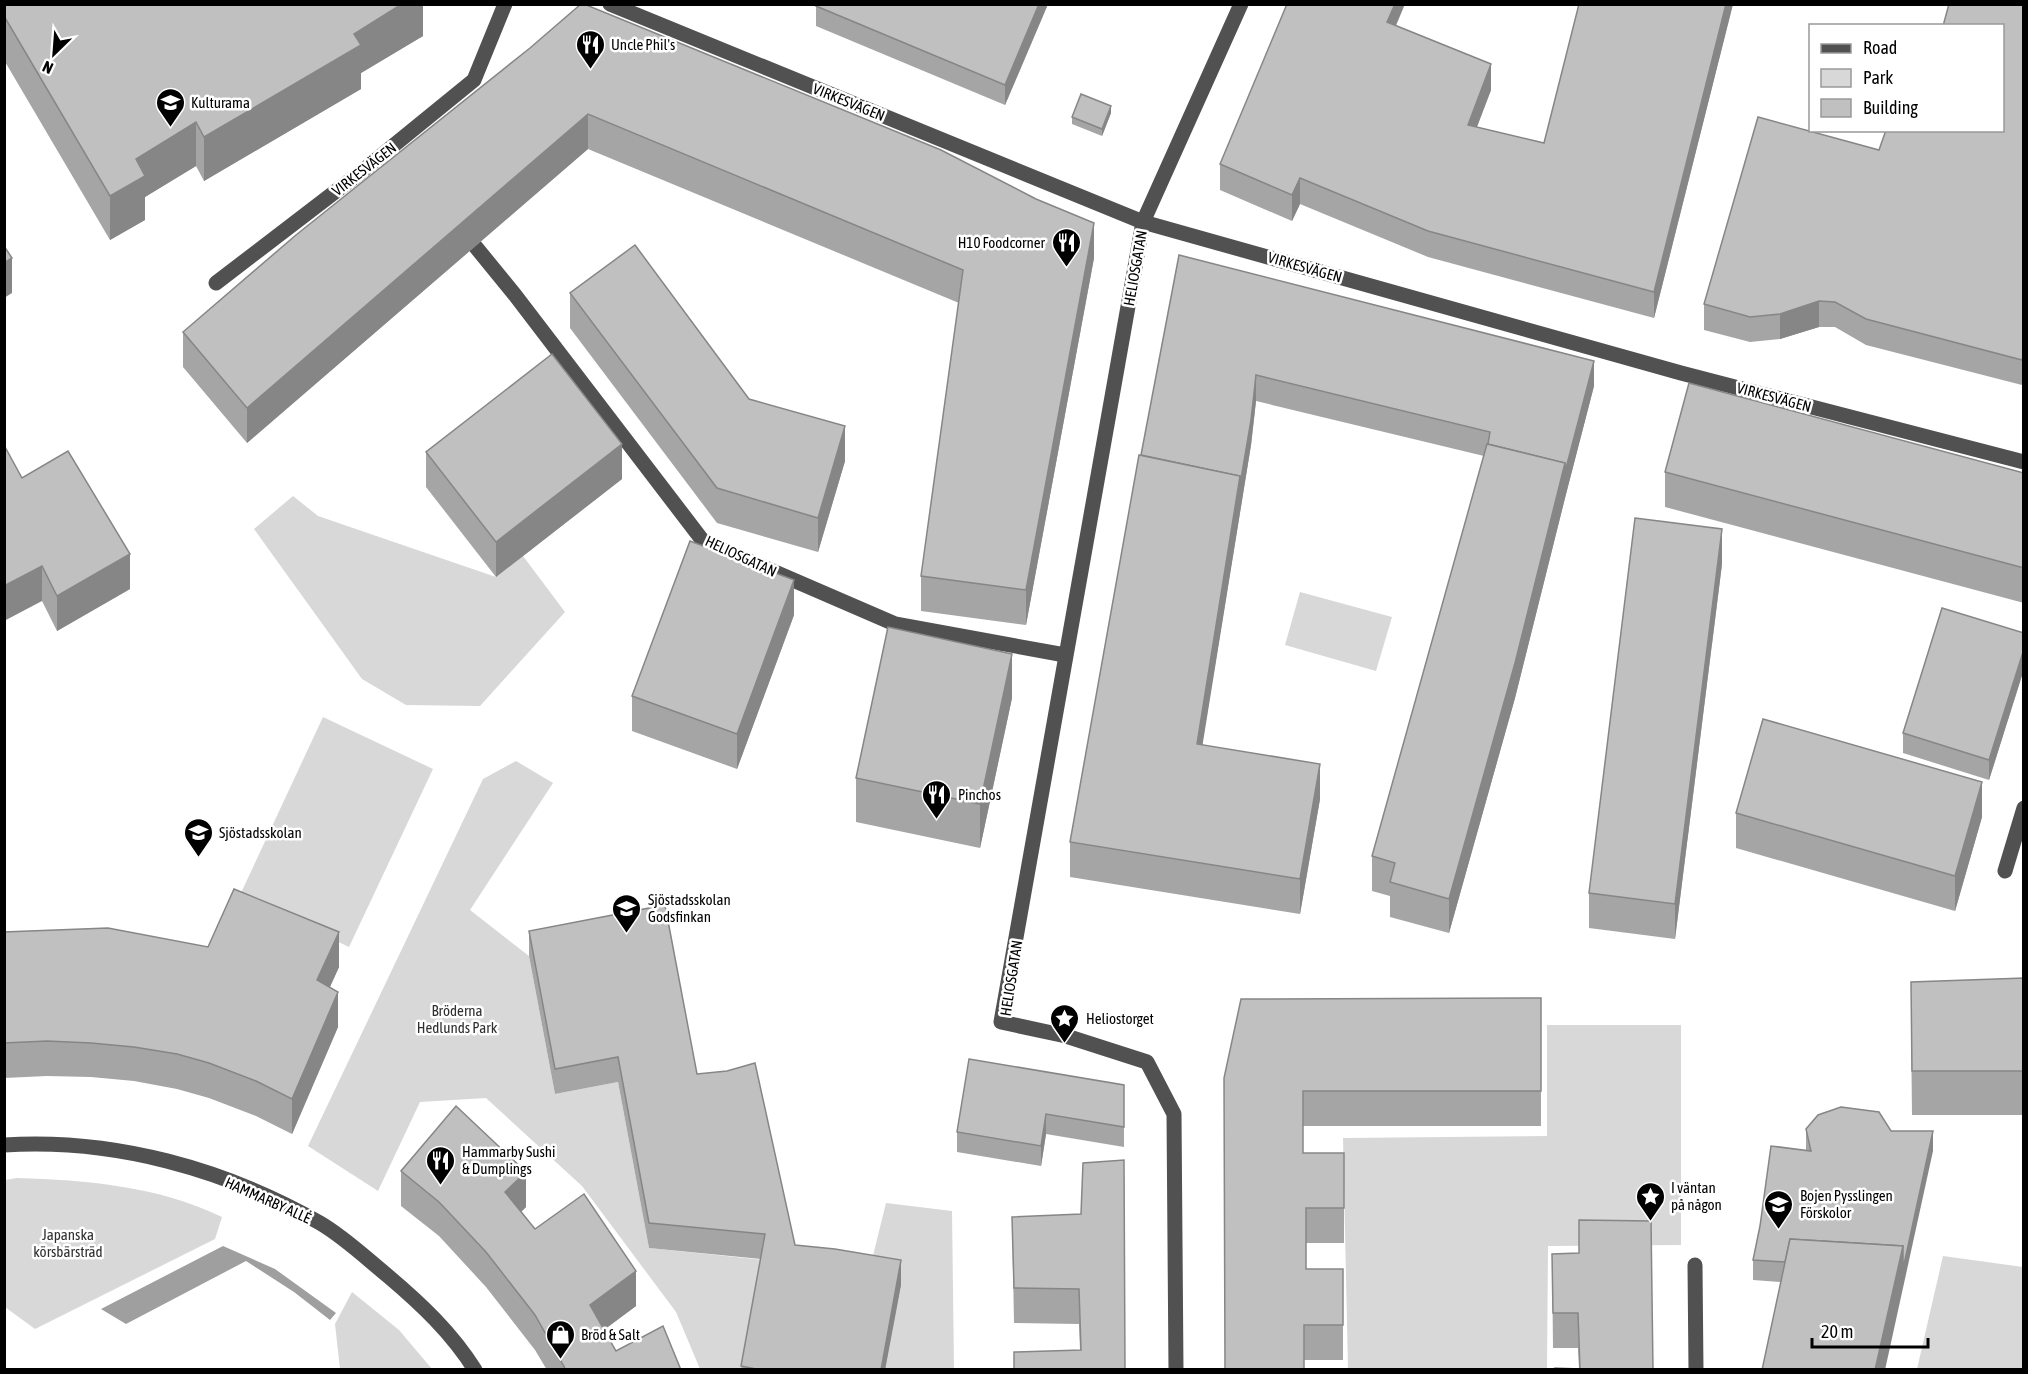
<svg xmlns="http://www.w3.org/2000/svg" width="2028" height="1374" viewBox="0 0 2028 1374" font-family="'Asap Condensed',sans-serif">
  <style>
    .green { fill: #d8d8d8 }
    .water { fill: #9f9f9f }
    .lines { fill: none; stroke-linecap: round; stroke-linejoin: round }
    .minor { stroke: #515151; stroke-width: 15 }
    .wall { fill: #a5a5a5 }
    .shaded-wall { fill: #868686 }
    .building { fill: #c0c0c0; stroke: #868686; stroke-width: 1.5 }
    .labels { text-anchor: middle; dominant-baseline: central; stroke-width: 5; stroke-linejoin: round; paint-order: stroke }
    .poi-label { font-size: 15px; fill: #000; stroke: #fff; text-anchor: start }
    .street-label { font-size: 15px; fill: #000; stroke: #fff }
    .park-label { font-size: 15px; fill: #2f2f2f; stroke: #fff }
  </style>
  <rect width="100%" height="100%" fill="#fff"/>
  <g class="green">
    <polygon points="293,496 318,516 496,577 523,556 565,612 480,706 406,705 362,679 254,529"/>
    <polygon points="1300,592 1392,617 1376,671 1285,645"/>
    <polygon points="323,717 433,769 349,947 240,895"/>
    <polygon points="516,761 553,783 470,910 529,956 555,1094 618,1082 649,1248 765,1260 745,1369 700,1369 676,1312 582,1186 486,1098 420,1102 378,1191 308,1146 483,779"/>
    <polygon points="1547,1025 1681,1025 1681,1245 1548,1246 1547,1369 1348,1369 1343,1138 1547,1136"/>
    <path d="M 17,1178 C 87,1180 157,1186 222,1217 L 215,1239 L 35,1329 L 5,1307 L 5,1180 Z"/>
    <polygon points="886,1203 952,1211 954,1369 885,1369 901,1286 867,1280"/>
    <polygon points="1943,1256 2023,1267 2023,1369 1917,1369"/>
    <polygon points="352,1292 399,1330 432,1369 340,1369 335,1324"/>
  </g>
  <polygon class="water" points="223,1246 275,1269 336,1313 330,1320 294,1292 246,1261 126,1324 101,1309"/>
  <g class="lines">
    <g class="minor">
      <polyline points="610,4 1143,222 1681,373 2024,462"/>
      <polyline points="475,246 515,295 703,541 895,624 1065,655"/>
      <polyline points="216,283 361,172 474,80 505,4"/>
      <polyline points="2005,871 2024,808"/>
      <path d="M 4,1145 C 114,1138 225,1169 320,1223 C 344,1237 366,1258 388,1276 C 421,1304 452,1333 475,1370"/>
      <polyline points="1695,1265 1696,1370"/>
      <polyline points="1176,1370 1174,1114 1147,1062 1066,1036 1001,1022 1143,222 1241,4"/>
    </g>
  </g>
  <g class="wall">
    <polygon points="4,4 423,4 423,36 361,73 361,89 204,181 196,166 145,197 145,220 110,240 4,60"/>
    <polygon points="1048,4 1005,105 816,26 816,6"/>
    <polygon points="1733,4 1654,318 1428,257 1300,204 1292,221 1220,190 1220,164 1397,26 1491,90 1477,127 1544,143"/>
    <polygon points="2024,4 2022,385 1866,345 1835,327 1819,327 1780,339 1750,342 1704,330 1704,304 1879,150 2002,130"/>
    <polygon points="530,48 1094,258 1026,625 921,611 921,576 959,303 588,149 247,443 183,367 183,332"/>
    <polygon points="1111,113 1102,136 1072,124 1072,117"/>
    <polygon points="1179,255 1594,386 1565,498 1515,698 1449,933 1390,917 1390,896 1372,891 1372,856 1484,456 1256,401 1251,445 1202,745 1320,799 1300,914 1070,877 1070,842"/>
    <polygon points="570,293 749,399 845,461 818,552 717,523 570,328"/>
    <polygon points="426,452 622,479 496,577 426,487"/>
    <polygon points="1665,472 2024,473 2024,603 1665,507"/>
    <polygon points="22,478 130,589 57,631 42,601"/>
    <polygon points="1722,564 1675,939 1589,928 1589,893"/>
    <polygon points="794,615 737,769 632,731 632,696"/>
    <polygon points="2024,633 2024,669 1989,780 1903,753 1903,733"/>
    <polygon points="1012,698 980,848 856,822 856,778"/>
    <polygon points="1736,813 1982,817 1955,911 1736,848"/>
    <polygon points="529,931 697,1074 795,1245 901,1285 885,1370 741,1370 761,1259 649,1248 618,1082 555,1094 529,956"/>
    <polygon points="4,932 208,947 339,967 330,987 338,1027 292,1134 256,1116 209,1098 177,1089 134,1081 91,1077 47,1076 4,1078"/>
    <polygon points="2024,978 2024,1115 1912,1115 1911,1026"/>
    <polygon points="1541,998 1541,1126 1303,1126 1303,1153 1344,1153 1344,1243 1306,1243 1306,1269 1343,1269 1343,1360 1304,1360 1224,1078"/>
    <polygon points="1124,1085 1124,1147 1046,1134 1041,1166 957,1152 957,1132"/>
    <polygon points="1806,1129 1891,1131 1933,1151 1781,1282 1753,1280 1753,1260 1806,1151"/>
    <polygon points="401,1171 526,1207 521,1212 535,1229 636,1306 604,1330 616,1351 681,1370 547,1370 535,1350 486,1287 439,1236 401,1206"/>
    <polygon points="1081,1214 1125,1370 1080,1350 1079,1324 1014,1323 1012,1217"/>
    <polygon points="1552,1254 1653,1370 1579,1369 1578,1348 1553,1348"/>
  </g>
  <g class="shaded-wall">
    <polygon points="402,4 423,4 423,36 361,73 361,89 204,181 204,137 354,34"/>
    <polygon points="1039,4 1048,4 1005,105 1005,85"/>
    <polygon points="1395,4 1405,4 1387,47 1387,22"/>
    <polygon points="1726,4 1733,4 1654,318 1654,292"/>
    <polygon points="1491,64 1491,90 1468,150 1468,125"/>
    <polygon points="1111,106 1111,113 1102,136 1102,129"/>
    <polygon points="588,114 588,149 247,443 247,408"/>
    <polygon points="196,122 196,166 145,197 145,220 110,240 110,196 136,159"/>
    <polygon points="1300,178 1300,204 1292,221 1292,195"/>
    <polygon points="1094,223 1094,258 1026,625 1026,590"/>
    <polygon points="12,258 12,293 4,298 4,263"/>
    <polygon points="1819,301 1819,327 1780,339 1780,314"/>
    <polygon points="2024,354 2024,380 2022,385 2022,360"/>
    <polygon points="1594,361 1594,386 1565,498 1515,698 1449,933 1449,899 1565,463"/>
    <polygon points="1256,375 1256,401 1251,445 1197,779 1197,744"/>
    <polygon points="845,426 845,461 818,552 818,518"/>
    <polygon points="622,444 622,479 496,577 496,542"/>
    <polygon points="1722,529 1722,564 1675,939 1675,904"/>
    <polygon points="130,554 130,589 57,631 57,596"/>
    <polygon points="42,566 42,601 4,621 4,586"/>
    <polygon points="794,580 794,615 737,769 737,734"/>
    <polygon points="2024,649 2024,669 1989,780 1989,760"/>
    <polygon points="1012,654 1012,698 980,848 980,804"/>
    <polygon points="1320,764 1320,799 1300,914 1300,879"/>
    <polygon points="1982,782 1982,817 1955,911 1955,876"/>
    <polygon points="339,932 339,967 317,1015 317,980"/>
    <polygon points="338,992 338,1027 292,1134 292,1099"/>
    <polygon points="1046,1114 1046,1134 1041,1166 1041,1146"/>
    <polygon points="1933,1131 1933,1151 1885,1370 1875,1370 1903,1246"/>
    <polygon points="526,1172 526,1207 505,1227 505,1192"/>
    <polygon points="901,1260 901,1285 885,1370 881,1370"/>
    <polygon points="636,1271 636,1306 590,1340 590,1305"/>
  </g>
  <g class="building">
    <polygon points="4,4 402,4 354,34 361,45 204,137 196,122 136,159 145,176 110,196 4,16"/>
    <polygon points="581,4 584,4 941,150 1036,199 1094,223 1026,590 921,576 963,270 588,114 247,408 183,332 296,235 530,48"/>
    <polygon points="817,4 1039,4 1005,85 816,6"/>
    <polygon points="1287,4 1395,4 1387,22 1491,64 1468,125 1544,143 1579,4 1726,4 1654,292 1428,231 1300,178 1292,195 1220,164"/>
    <polygon points="1949,4 2024,4 2024,354 2022,360 1866,319 1835,302 1819,301 1780,314 1750,317 1704,304 1758,117 1879,150 1886,130 2002,130 2002,26 1943,26"/>
    <polygon points="1081,94 1111,106 1102,129 1072,117"/>
    <polygon points="635,245 749,399 845,426 818,518 717,488 570,293"/>
    <polygon points="4,246 12,258 4,263"/>
    <polygon points="1179,255 1594,361 1565,472 1565,463 1488,444 1490,432 1256,375 1251,420 1240,485 1240,476 1141,455"/>
    <polygon points="552,354 622,444 496,542 426,452"/>
    <polygon points="1689,383 2024,473 2024,568 1665,472"/>
    <polygon points="1487,444 1565,463 1515,663 1449,899 1390,882 1395,863 1372,856"/>
    <polygon points="4,445 22,478 68,451 130,554 57,596 42,566 4,586"/>
    <polygon points="1139,455 1240,476 1197,744 1320,764 1300,879 1070,842"/>
    <polygon points="1635,518 1722,529 1675,904 1589,893"/>
    <polygon points="690,541 794,580 737,734 632,696"/>
    <polygon points="1942,608 2024,633 2024,649 1989,760 1903,733"/>
    <polygon points="888,627 1012,654 980,804 856,778"/>
    <polygon points="1763,719 1982,782 1955,876 1736,813"/>
    <polygon points="234,889 339,932 317,980 338,992 292,1099 256,1081 209,1063 177,1054 134,1047 91,1043 47,1041 4,1043 4,932 108,928 208,947"/>
    <polygon points="665,905 697,1074 727,1071 755,1063 795,1245 835,1249 901,1260 881,1370 761,1370 741,1366 765,1234 649,1223 618,1057 555,1069 529,931"/>
    <polygon points="2024,978 2024,1071 1912,1071 1911,982"/>
    <polygon points="1541,998 1541,1091 1303,1091 1303,1153 1344,1153 1344,1208 1306,1208 1306,1269 1343,1269 1343,1325 1304,1325 1304,1370 1225,1370 1224,1078 1241,999"/>
    <polygon points="969,1059 1124,1085 1124,1127 1046,1114 1041,1146 957,1132"/>
    <polygon points="456,1106 526,1172 505,1192 535,1229 584,1194 636,1271 590,1305 616,1351 663,1326 681,1370 566,1370 535,1315 486,1252 439,1202 401,1171"/>
    <polygon points="1841,1107 1879,1112 1891,1131 1933,1131 1903,1269 1903,1246 1790,1239 1785,1262 1753,1260 1760,1226 1771,1146 1811,1151 1806,1129 1818,1115"/>
    <polygon points="1124,1160 1125,1370 1014,1370 1014,1352 1081,1350 1079,1289 1014,1288 1012,1217 1081,1214 1083,1163"/>
    <polygon points="1579,1220 1651,1221 1653,1370 1555,1370 1555,1368 1580,1369 1578,1313 1553,1313 1552,1254 1579,1253"/>
    <polygon points="1790,1239 1903,1246 1875,1370 1762,1370"/>
  </g>
  <defs>
    <symbol id="restaurant-pin" viewBox="-11 -11 22 30"><path d="M0 17L-7.5 6A9.5 9.5 0 1 1 7.5 6Z" fill="#000" stroke="#fff"/><path d="M-5-6h1v4h1v-4h1v4h1v-4h1v5L-1.5 .5V6h-2V.5L-5-1ZM5-6V6H3V1.5H1.5Q1.5-4 5-6Z" fill="#fff"/></symbol>
    <symbol id="school-pin" viewBox="-11 -11 22 30"><path d="M0 17L-7.5 6A9.5 9.5 0 1 1 7.5 6Z" fill="#000" stroke="#fff"/><path d="M0-5L7-2L0 1L-7-2ZM-4 1L0 2.5L4 1V4Q0 6-4 4Z" fill="#fff"/></symbol>
    <symbol id="sight-pin" viewBox="-11 -11 22 30"><path d="M0 17L-7.5 6A9.5 9.5 0 1 1 7.5 6Z" fill="#000" stroke="#fff"/><path d="M0-6L1.8-2.2L6-1.7L2.9 1.2L3.7 5.4L0 3.3L-3.7 5.4L-2.9 1.2L-6-1.7L-1.8-2.2Z" fill="#fff"/></symbol>
    <symbol id="shop-pin" viewBox="-11 -11 22 30"><path d="M0 17L-7.5 6A9.5 9.5 0 1 1 7.5 6Z" fill="#000" stroke="#fff"/><path d="M-5-2.5h2.3a2.7 3.5 0 0 1 5.4 0H5L5.5 6h-11ZM-1.5-2.5h3a1.5 2.3 0 0 0-3 0Z" fill="#fff"/></symbol>
  </defs>
  <g fill-rule="evenodd">
    <use href="#restaurant-pin" x="574" y="28" width="33" height="45"/>
    <use href="#school-pin" x="154" y="86" width="33" height="45"/>
    <use href="#restaurant-pin" x="1050" y="226" width="33" height="45"/>
    <use href="#restaurant-pin" x="920" y="778" width="33" height="45"/>
    <use href="#school-pin" x="182" y="816" width="33" height="45"/>
    <use href="#school-pin" x="610" y="892" width="33" height="45"/>
    <use href="#sight-pin" x="1048" y="1002" width="33" height="45"/>
    <use href="#restaurant-pin" x="424" y="1144" width="33" height="45"/>
    <use href="#sight-pin" x="1634" y="1180" width="33" height="45"/>
    <use href="#school-pin" x="1762" y="1188" width="33" height="45"/>
    <use href="#shop-pin" x="544" y="1318" width="33" height="45"/>
  </g>
  <g class="labels">
    <g class="poi-label">
      <text x="611" y="44">Uncle Phil's</text>
      <text x="191" y="102">Kulturama</text>
      <text x="1045" y="242" text-anchor="end">H10 Foodcorner</text>
      <text x="958" y="794">Pinchos</text>
      <text x="219" y="832">Sjöstadsskolan</text>
      <text x="648" y="899">Sjöstadsskolan<tspan x="648" dy="17">Godsfinkan</tspan></text>
      <text x="1086" y="1018">Heliostorget</text>
      <text x="462" y="1151">Hammarby Sushi<tspan x="462" dy="17">&amp; Dumplings</tspan></text>
      <text x="1671" y="1187">I väntan<tspan x="1671" dy="17">på någon</tspan></text>
      <text x="1800" y="1195">Bojen Pysslingen<tspan x="1800" dy="17">Förskolor</tspan></text>
      <text x="581" y="1334">Bröd &amp; Salt</text>
    </g>
    <g class="street-label">
      <text transform="translate(849 102) rotate(22)">VIRKESVÄGEN</text>
      <text transform="translate(364 169) rotate(-38)">VIRKESVÄGEN</text>
      <text transform="translate(1305 267) rotate(16)">VIRKESVÄGEN</text>
      <text transform="translate(1135 268) rotate(-80)">HELIOSGATAN</text>
      <text transform="translate(1774 397) rotate(15)">VIRKESVÄGEN</text>
      <text transform="translate(741 556) rotate(25)">HELIOSGATAN</text>
      <text transform="translate(1011 978) rotate(-81)">HELIOSGATAN</text>
      <text transform="translate(268 1200) rotate(24)">HAMMARBY ALLÉ</text>
    </g>
    <g class="park-label">
      <text x="457" y="1010">Bröderna<tspan x="457" dy="17">Hedlunds Park</tspan></text>
      <text x="68" y="1234">Japanska<tspan x="68" dy="17">körsbärsträd</tspan></text>
    </g>
  </g>
  <rect width="2028" height="1374" fill="none" stroke="#000000" stroke-width="12"/>
  <rect x="1809" y="24" width="195" height="108" fill="#ffffff" stroke="#999999" stroke-width="1.5"/>
  <rect x="1821" y="44" width="30" height="9" fill="#515151" stroke="#999999" stroke-width="1.5"/>
  <text x="1863" y="54" font-size="18" fill="#000000">Road</text>
  <rect x="1821" y="69" width="30" height="18" fill="#d8d8d8" stroke="#999999" stroke-width="1.5"/>
  <text x="1863" y="84" font-size="18" fill="#000000">Park</text>
  <rect x="1821" y="99" width="30" height="18" fill="#c0c0c0" stroke="#999999" stroke-width="1.5"/>
  <text x="1863" y="114" font-size="18" fill="#000000">Building</text>
  <g transform="translate(54 54) rotate(205)" stroke="#ffffff" stroke-width="4.5" paint-order="stroke">
  <path d="M0-4.5L10 22L0 15L-10 22Z" fill="#000000"/>
  <text y="-9" font-size="16" font-weight="bold" text-anchor="middle" fill="#000000">N</text>
  </g>
  <path d="M1812 1338v9h116v-9" fill="none" stroke="#000000" stroke-width="3"/>
  <text x="1821" y="1338" font-size="18" fill="#000000" stroke="#ffffff" stroke-width="4.5" paint-order="stroke">20 m</text>
</svg>
